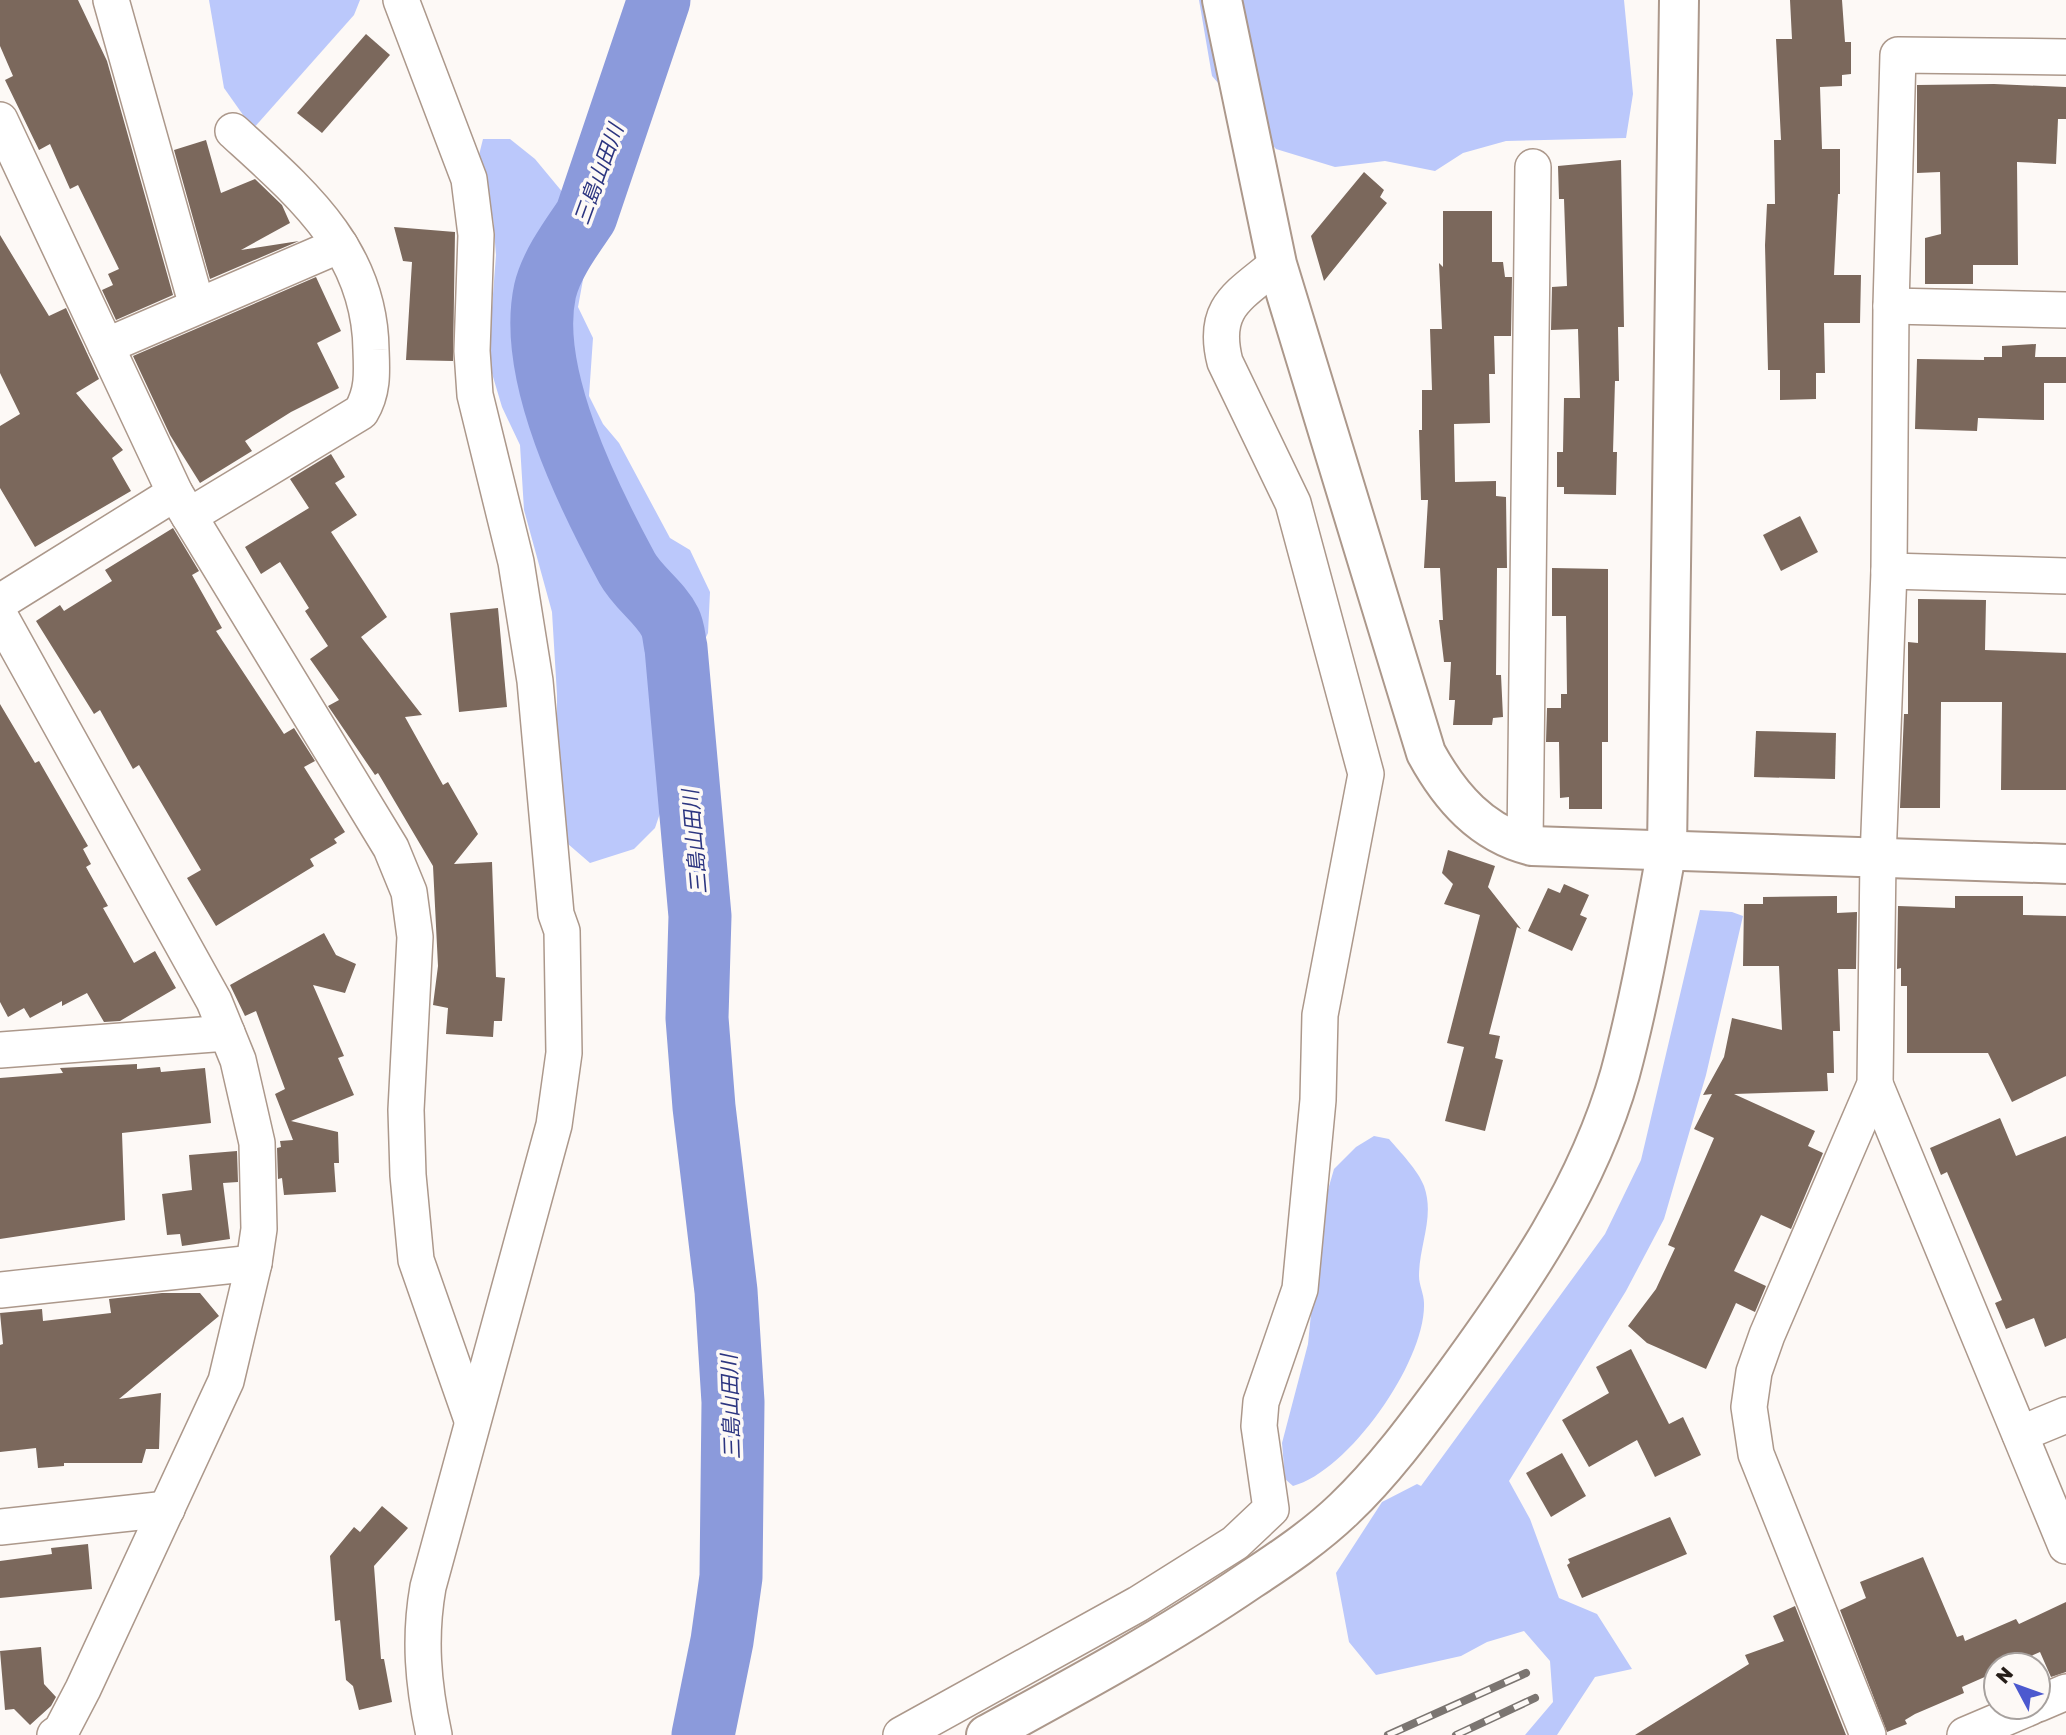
<svg xmlns="http://www.w3.org/2000/svg" width="2066" height="1735" viewBox="0 0 2066 1735" font-family="'Golos Text','Noto Sans JP',sans-serif">
  <style>
    .green { fill: #bbc8fb }
    .lines { fill: none; stroke-linecap: round; stroke-linejoin: round }
    .river { stroke: #8b9adb; stroke-width: 63 }
    .building { fill: #7b685c }
    .minor-casing { stroke: #ac988b; stroke-width: 38 }
    .tertiary-casing { stroke: #ac988b; stroke-width: 42 }
    .minor { stroke: #fff; stroke-width: 35 }
    .tertiary { stroke: #fff; stroke-width: 38 }
    .rail-casing { stroke: #7b7571; stroke-width: 8 }
    .rail { stroke: #fdf9f6; stroke-width: 5; stroke-dasharray: 16; stroke-linecap: butt }
    .labels { text-anchor: middle; dominant-baseline: central; stroke-width: 7; stroke-linejoin: round; paint-order: stroke }
    .water-label { font-size: 21px; font-style: italic; fill: #2c3580; stroke: #fdf9f6 }
  </style>
  <rect width="100%" height="100%" fill="#fdf9f6"/>
  <g class="green">
    <polygon points="209,0 360,0 354,15 253,129 224,88"/>
    <polygon points="1199,0 1624,0 1633,94 1626,138 1506,141 1463,153 1435,171 1385,161 1335,167 1276,149 1212,76"/>
    <polygon points="483,139 510,139 535,159 574,206 589,247 578,307 593,338 589,396 603,424 619,443 670,538 690,550 710,592 708,633 693,664 656,711 659,731 678,760 655,828 634,849 590,863 568,844 557,815 557,695 552,612 524,510 520,445 502,407 488,360 496,255 493,218 481,190 478,159"/>
    <polygon points="1700,910 1732,912 1743,916 1706,1075 1664,1219 1626,1291 1509,1481 1530,1519 1559,1598 1597,1614 1632,1669 1595,1677 1557,1735 1525,1735 1553,1702 1550,1661 1524,1631 1487,1642 1461,1656 1376,1675 1349,1642 1336,1573 1382,1502 1417,1484 1421,1486 1605,1234 1641,1160"/>
    <path d="M 1374,1136 L 1389,1139 C 1400,1152 1418,1170 1424,1186 C 1435,1217 1419,1245 1419,1276 C 1419,1285 1424,1294 1424,1303 C 1426,1361 1349,1471 1293,1486 L 1285,1479 L 1282,1443 L 1308,1344 L 1321,1214 L 1334,1169 L 1356,1147 Z"/>
  </g>
  <g class="lines">
    <path class="river" d="M 659,0 L 586,216 C 571,238 551,265 545,291 C 527,374 588,496 627,568 C 638,588 660,602 670,622 C 674,630 674,640 676,648 L 700,916 L 697,1018 L 704,1107 L 726,1291 L 733,1402 L 731,1577 L 722,1641 L 703,1735"/>
  </g>
  <g class="building">
    <polygon points="0,0 78,0 107,61 173,295 116,320 102,290 113,285 108,274 119,269 78,185 70,189 50,144 39,150 5,80 13,76 0,46"/>
    <polygon points="1790,0 1842,0 1845,42 1851,42 1851,74 1842,75 1842,86 1820,87 1822,149 1840,149 1840,194 1838,194 1834,275 1861,275 1860,323 1824,323 1825,373 1816,373 1816,399 1780,400 1780,370 1768,370 1765,245 1767,204 1775,204 1774,140 1781,140 1776,39 1792,39"/>
    <polygon points="366,34 390,55 322,133 297,113"/>
    <polygon points="1994,84 2066,87 2066,119 2058,119 2056,164 2017,162 2018,265 1973,265 1973,284 1925,284 1925,238 1941,234 1940,172 1917,173 1917,85"/>
    <polygon points="206,140 221,193 255,179 282,205 290,223 241,250 299,241 210,279 174,150"/>
    <polygon points="1621,160 1624,327 1618,327 1619,381 1615,381 1613,452 1617,452 1616,495 1564,494 1564,487 1557,487 1557,452 1563,452 1564,398 1580,398 1578,329 1551,330 1552,287 1567,286 1564,199 1559,199 1558,166"/>
    <polygon points="1364,172 1384,190 1380,197 1387,203 1324,281 1311,236"/>
    <polygon points="1443,211 1492,211 1492,262 1503,262 1505,277 1512,277 1511,336 1494,336 1495,374 1489,374 1490,423 1454,424 1455,482 1496,481 1496,496 1506,497 1507,568 1497,568 1496,675 1501,675 1503,717 1493,718 1492,725 1453,725 1455,700 1449,700 1451,662 1444,662 1439,620 1443,620 1440,568 1424,568 1428,500 1421,500 1419,430 1422,430 1422,390 1432,390 1430,329 1442,329 1439,263 1443,267"/>
    <polygon points="394,227 455,232 453,361 406,360 412,262 403,261"/>
    <polygon points="0,235 49,316 66,308 99,379 76,393 123,450 112,458 131,491 35,547 0,488 0,426 20,414 0,373"/>
    <polygon points="316,277 341,331 317,343 339,388 291,412 245,441 252,451 200,483 170,435 133,356"/>
    <polygon points="2036,344 2035,357 2066,357 2066,383 2044,383 2044,420 1978,418 1977,431 1915,429 1917,359 1984,360 1984,357 2002,357 2002,346"/>
    <polygon points="331,454 345,477 335,483 357,515 331,532 387,617 361,637 422,715 405,717 443,785 448,782 478,834 454,864 492,862 496,977 505,978 502,1021 494,1021 493,1037 446,1034 448,1008 433,1005 438,966 433,866 378,773 375,775 328,706 339,700 310,659 328,646 305,611 309,608 280,562 261,574 245,547 309,508 290,479"/>
    <polygon points="1800,516 1818,552 1781,571 1763,535"/>
    <polygon points="173,528 199,571 192,575 222,628 216,631 284,734 294,728 315,761 304,767 345,832 334,839 337,843 310,859 314,866 216,926 187,878 201,870 139,765 133,769 100,710 94,714 36,621 60,605 64,611 112,581 105,570"/>
    <polygon points="1552,568 1608,569 1608,742 1602,742 1602,809 1569,809 1569,797 1560,798 1559,742 1546,742 1547,708 1561,708 1561,694 1567,694 1566,616 1552,616"/>
    <polygon points="1918,599 1986,600 1985,650 2066,653 2066,790 2001,790 2002,702 1941,702 1940,808 1900,808 1904,714 1908,714 1908,642 1918,643"/>
    <polygon points="498,608 507,707 459,712 450,613"/>
    <polygon points="0,704 35,763 39,761 88,846 83,849 91,864 86,867 108,906 103,908 134,963 155,951 176,988 120,1021 104,1022 87,993 62,1006 62,1001 30,1018 24,1008 8,1017 0,1002"/>
    <polygon points="1756,731 1836,733 1835,779 1754,777"/>
    <polygon points="1448,850 1495,866 1488,887 1521,929 1517,927 1489,1034 1500,1036 1495,1058 1503,1060 1485,1131 1445,1121 1464,1047 1447,1043 1480,915 1444,904 1453,884 1442,873"/>
    <polygon points="1564,884 1589,895 1580,915 1587,918 1572,951 1528,931 1548,888 1560,893"/>
    <polygon points="1837,896 1837,913 1857,912 1856,969 1838,969 1840,1031 1833,1031 1834,1073 1827,1073 1828,1091 1734,1094 1815,1131 1808,1146 1823,1153 1791,1229 1761,1215 1734,1271 1766,1286 1755,1312 1736,1303 1706,1369 1647,1343 1628,1326 1656,1289 1675,1248 1668,1245 1714,1138 1694,1129 1712,1094 1703,1095 1724,1057 1732,1018 1782,1030 1779,966 1743,966 1744,904 1763,904 1763,897"/>
    <polygon points="1955,896 2023,896 2023,915 2066,916 2066,1076 2012,1102 1988,1053 1907,1053 1907,986 1901,986 1901,968 1897,969 1898,906 1955,908"/>
    <polygon points="324,933 336,955 356,964 345,993 313,985 344,1056 338,1058 354,1095 291,1121 338,1132 339,1163 334,1163 336,1192 284,1195 282,1178 278,1179 277,1148 281,1147 280,1141 293,1140 275,1094 285,1089 256,1011 245,1016 230,985"/>
    <polygon points="137,1064 137,1069 160,1067 161,1072 205,1068 211,1123 122,1133 125,1220 0,1239 0,1078 63,1073 60,1068"/>
    <polygon points="2000,1118 2016,1156 2066,1136 2066,1338 2045,1347 2034,1318 2006,1329 1995,1303 2002,1300 1947,1172 1941,1175 1930,1148"/>
    <polygon points="237,1151 238,1182 223,1183 230,1239 182,1246 180,1234 167,1235 162,1194 192,1190 189,1155"/>
    <polygon points="162,1293 200,1293 219,1316 119,1399 161,1393 159,1449 146,1449 142,1463 64,1463 64,1466 38,1468 36,1448 0,1452 0,1345 3,1344 0,1313 42,1309 43,1321 111,1313 109,1299"/>
    <polygon points="1631,1349 1669,1424 1683,1417 1701,1455 1655,1477 1637,1440 1589,1467 1562,1420 1609,1393 1596,1367"/>
    <polygon points="1562,1453 1586,1496 1551,1517 1526,1473"/>
    <polygon points="382,1506 408,1528 374,1566 381,1659 384,1659 392,1702 359,1710 353,1686 346,1680 340,1620 335,1621 330,1556 354,1527 360,1532"/>
    <polygon points="1670,1517 1687,1554 1582,1598 1567,1565 1570,1563 1568,1559"/>
    <polygon points="88,1544 92,1589 0,1598 0,1561 52,1554 51,1548"/>
    <polygon points="1923,1557 1957,1637 1963,1635 1965,1641 2016,1619 2019,1624 2066,1602 2066,1672 2051,1677 2040,1652 2011,1665 1996,1665 1996,1672 1962,1687 1964,1693 1915,1714 1905,1720 1907,1724 1887,1732 1840,1610 1866,1598 1860,1582"/>
    <polygon points="1795,1606 1846,1735 1635,1735 1749,1664 1745,1655 1784,1641 1773,1616"/>
    <polygon points="41,1647 44,1684 56,1697 51,1706 30,1725 14,1709 5,1710 0,1651"/>
  </g>
  <g class="lines">
    <defs>
      <g id="minor">
        <polyline points="111,0 197,306"/>
        <path d="M 401,0 L 469,179 L 476,235 L 472,351 L 475,395 L 516,562 L 535,681 L 556,914 L 562,931 L 564,1053 L 554,1125 L 428,1587 C 419,1638 423,1684 434,1735"/>
        <polyline points="0,120 175,493 391,848 409,892 415,937 406,1110 408,1175 416,1260 472,1420"/>
        <polyline points="1891,306 2066,310"/>
        <polyline points="106,346 340,245"/>
        <path d="M 189,516 L 361,412 C 373,392 372,373 371,350 C 370,250 301,193 233,131"/>
        <polyline points="1889,571 2066,576"/>
        <polyline points="0,602 175,493"/>
        <polyline points="0,616 214,1001 238,1060 257,1143 259,1229 254,1263 226,1381 83,1689 61,1731 55,1735"/>
        <polyline points="1525,844 1533,167"/>
        <polyline points="0,1050 227,1033"/>
        <polyline points="1875,1084 2066,1546"/>
        <polyline points="0,1290 254,1263"/>
        <polyline points="2020,1434 2066,1415"/>
        <polyline points="0,1527 167,1509"/>
        <polyline points="2038,1704 2066,1692"/>
        <path d="M 901,1735 L 1138,1604 L 1235,1543 L 1271,1509 L 1259,1426 L 1261,1402 L 1300,1289 L 1318,1100 L 1320,1015 L 1366,774 L 1293,503 L 1225,362 C 1211,307 1239,296 1277,264"/>
        <polyline points="1868,1735 1756,1454 1749,1407 1754,1372 1767,1335 1875,1084 1878,859 1889,571 1891,306 1898,55 2066,57"/>
        <polyline points="1965,1735 2031,1707"/>
      </g>
      <g id="tertiary">
        <path d="M 1222,0 L 1277,264 L 1426,753 C 1450,797 1482,834 1532,846 L 2066,864"/>
        <path d="M 986,1735 C 1076,1686 1165,1638 1250,1580 C 1282,1559 1316,1536 1344,1509 C 1385,1470 1419,1423 1453,1377 C 1521,1284 1588,1187 1620,1074 C 1640,1000 1653,924 1667,849 L 1679,0"/>
      </g>
    </defs>
    <use href="#minor" class="minor-casing"/>
    <use href="#tertiary" class="tertiary-casing"/>
    <use href="#minor" class="minor"/>
    <use href="#tertiary" class="tertiary"/>
    <defs>
      <g id="rail">
        <polyline points="1388,1735 1526,1673"/>
        <polyline points="1456,1735 1535,1698"/>
      </g>
    </defs>
    <use href="#rail" class="rail-casing"/>
    <use href="#rail" class="rail"/>
  </g>
  <g class="labels">
    <g class="water-label">
      <text transform="translate(598 174) rotate(-70)">三島山田川</text>
      <text transform="translate(694 842) rotate(-95)">三島山田川</text>
      <text transform="translate(730 1407) rotate(-92)">三島山田川</text>
    </g>
  </g>
  <g transform="translate(2017 1686) rotate(311)"><circle r="33" fill="#fdf9f6" stroke="#a7a19e" stroke-width="2"/>
  <path d="M0-5L12 26L0 18L-12 26Z" fill="#4c59cf"/>
  <text y="-10" font-size="19" font-weight="bold" text-anchor="middle" fill="#261e19">N</text>
  </g>
</svg>
